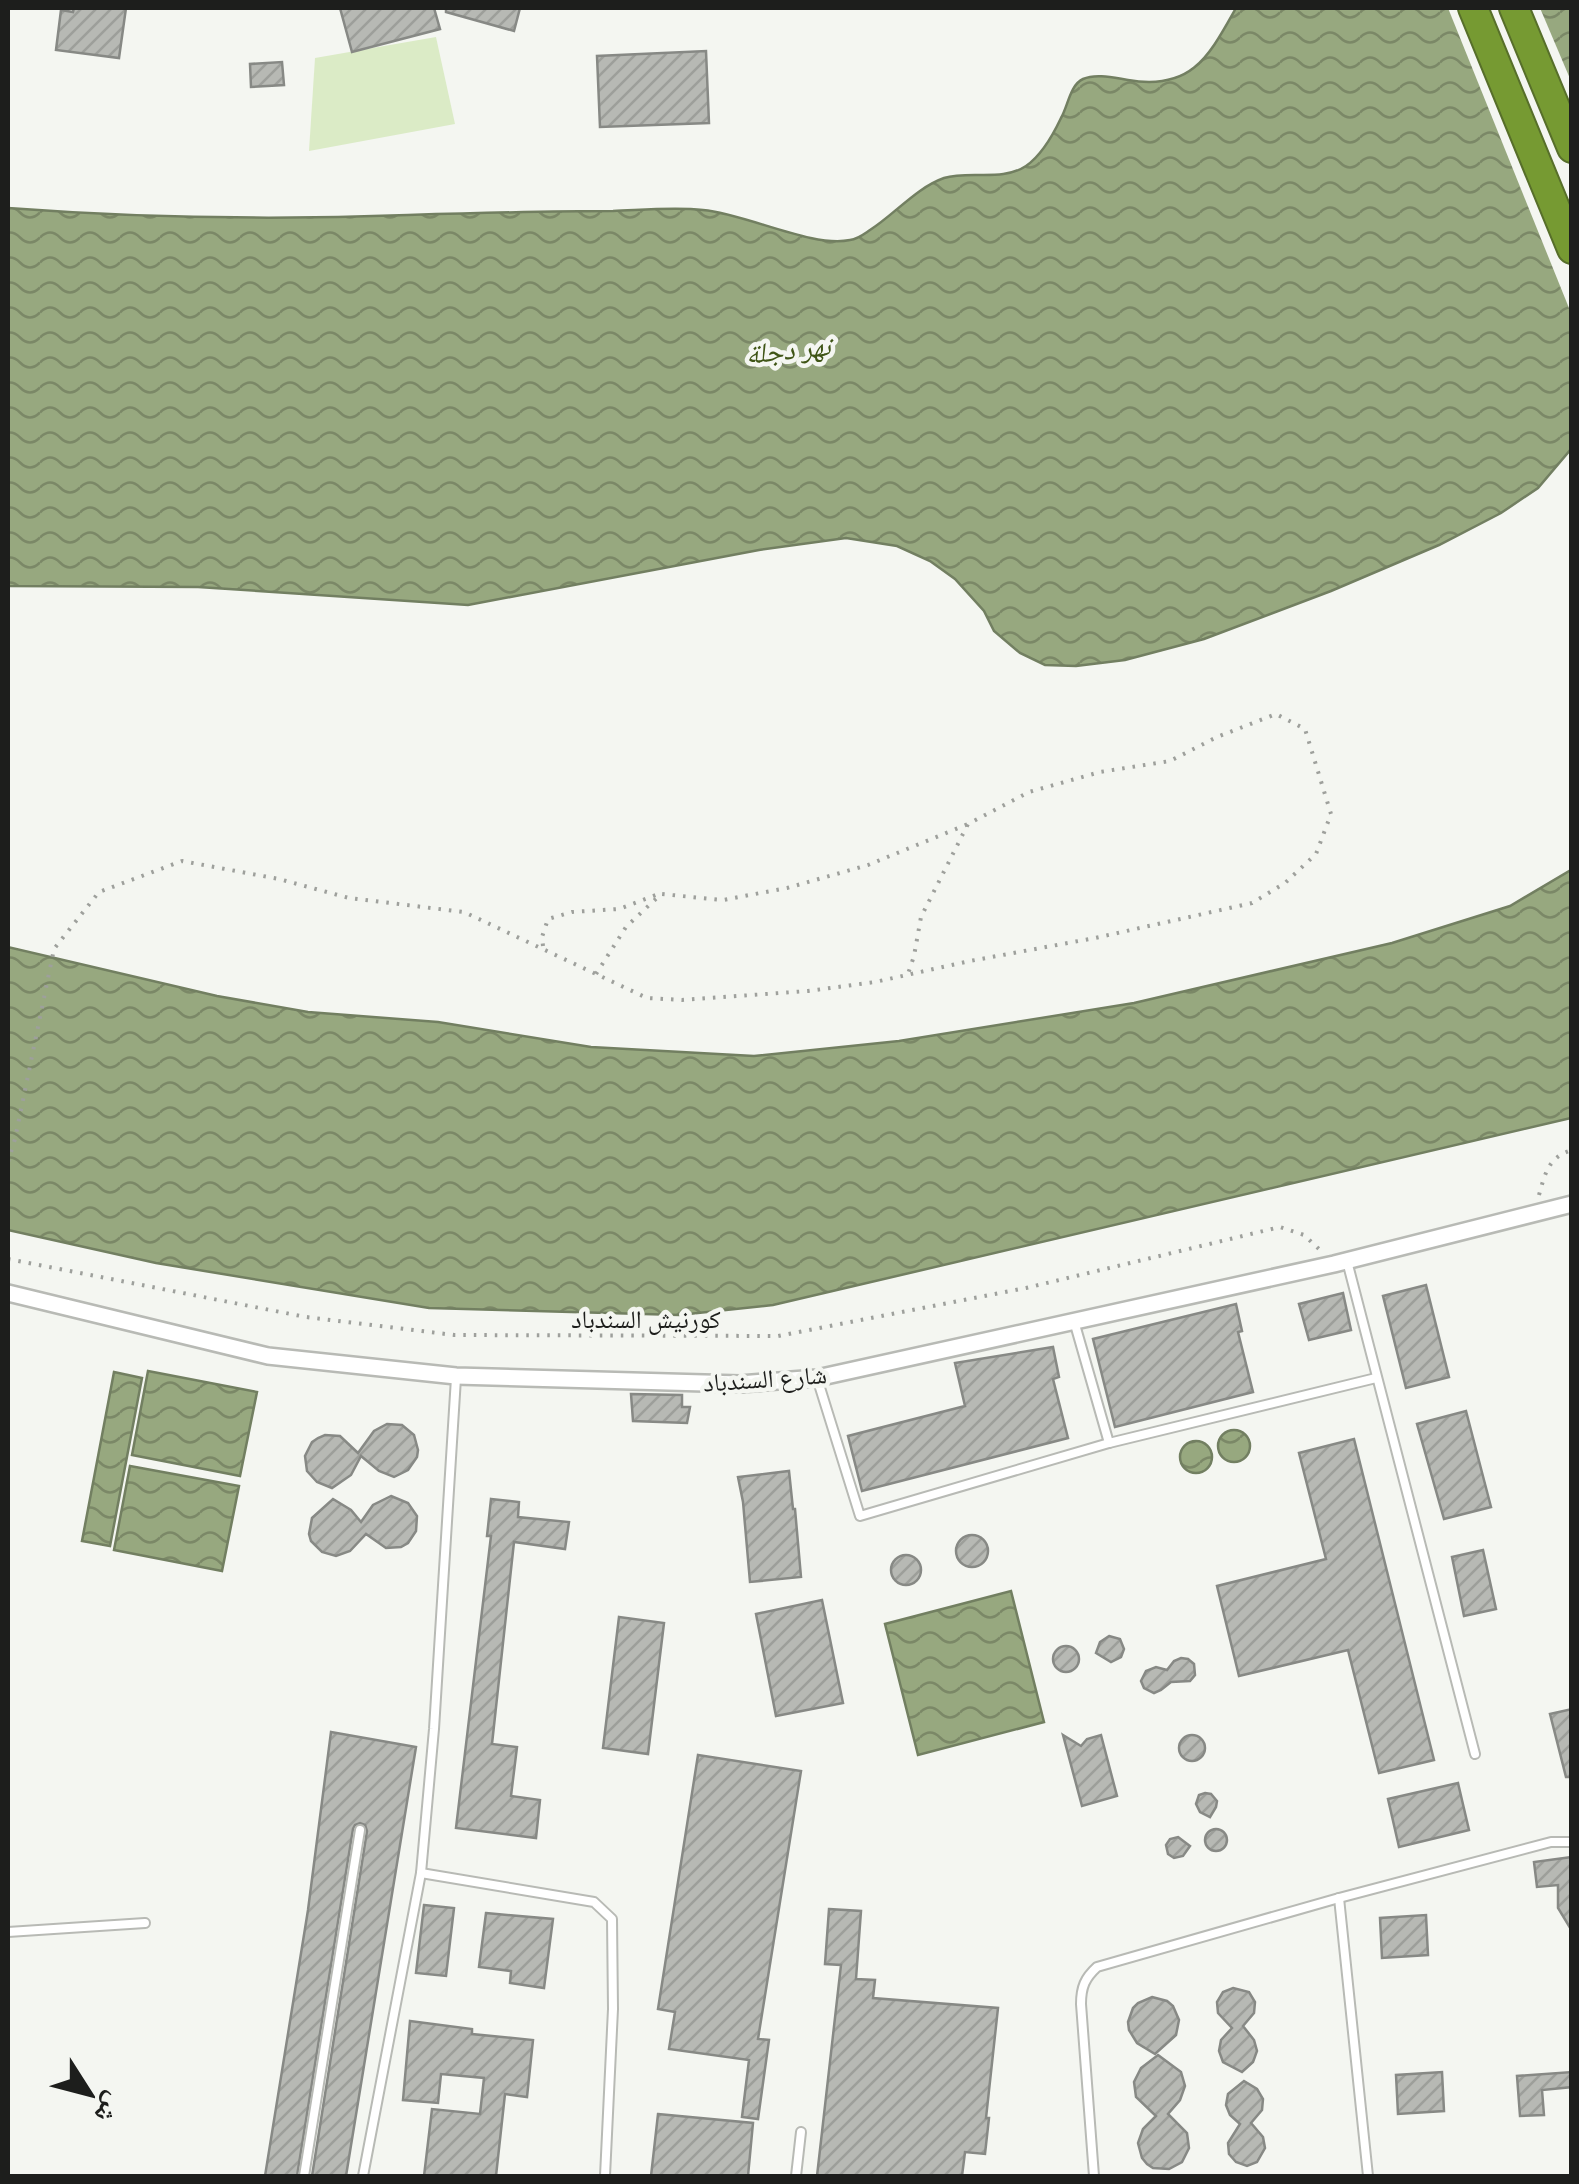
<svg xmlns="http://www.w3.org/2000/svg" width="1579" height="2184" viewBox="0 0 1579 2184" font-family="'IBM Plex Sans','Noto Naskh Arabic',sans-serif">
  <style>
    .park { fill: #dbebc6 }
    .water { fill: url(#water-waves); stroke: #727f61; stroke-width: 2.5 }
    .pier { fill: #f4f6f1 }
    .building { fill: url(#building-hatch); stroke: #878985; stroke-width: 2.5 }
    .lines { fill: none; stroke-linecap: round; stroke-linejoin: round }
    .service-casing { stroke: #b8bab5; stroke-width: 12 }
    .minor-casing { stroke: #b8bab5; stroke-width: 20 }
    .motorway-casing { stroke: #576f2a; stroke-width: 32 }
    .path { stroke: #9ea09c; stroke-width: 4; stroke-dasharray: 2.5 8; stroke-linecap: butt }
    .service { stroke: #fff; stroke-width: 8 }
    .minor { stroke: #fff; stroke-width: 15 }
    .motorway { stroke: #769a32; stroke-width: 28 }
    .labels { text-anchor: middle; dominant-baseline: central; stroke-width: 9; stroke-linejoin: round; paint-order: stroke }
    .street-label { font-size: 25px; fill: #1d1e1c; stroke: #f4f6f1 }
    .water-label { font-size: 28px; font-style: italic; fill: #3f5516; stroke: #f4f6f1 }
  </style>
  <defs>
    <pattern id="water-waves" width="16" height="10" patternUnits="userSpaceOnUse" patternTransform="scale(2.5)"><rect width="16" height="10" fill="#97a87f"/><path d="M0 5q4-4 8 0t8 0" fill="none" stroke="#7b8867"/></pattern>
    <pattern id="building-hatch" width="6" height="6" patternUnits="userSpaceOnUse" patternTransform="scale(2.5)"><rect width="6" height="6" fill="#b7b9b4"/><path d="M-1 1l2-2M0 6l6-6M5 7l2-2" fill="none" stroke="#9d9f9a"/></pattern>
  </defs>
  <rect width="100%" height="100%" fill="#f4f6f1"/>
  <polygon class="park" points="436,37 455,124 309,151 315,58"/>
  <g class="water">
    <path d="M 1236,8 L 1571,8 L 1571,449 L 1538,488 L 1501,513 L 1439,545 L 1331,591 L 1204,639 L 1125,660 L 1076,666 L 1045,665 L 1020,653 L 994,631 L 984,611 L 955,579 L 930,561 L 897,546 L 846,538 L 759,550 L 468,605 L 198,587 L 8,586 L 8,208 C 141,218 275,220 408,215 C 476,213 544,211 613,211 C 642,210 674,207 703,210 C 747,214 812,248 850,240 C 858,239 864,234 870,230 C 895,214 916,188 944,178 C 970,170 1002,182 1026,166 C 1042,155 1053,135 1061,118 C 1068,106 1070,85 1083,79 C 1096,73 1115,78 1128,80 C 1192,91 1209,56 1236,8 Z"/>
    <polygon points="1571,870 1571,1118 773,1305 679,1315 429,1308 156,1263 8,1230 8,947 217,996 308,1012 438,1022 591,1047 754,1056 899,1041 1134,1003 1392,943 1510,906"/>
    <polygon points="148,1371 257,1392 240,1476 132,1455"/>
    <polygon points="114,1372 142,1378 110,1546 82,1541"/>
    <circle cx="1234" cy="1446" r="16"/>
    <circle cx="1196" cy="1457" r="16"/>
    <polygon points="130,1466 239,1486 222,1571 114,1550"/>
    <polygon points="1011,1591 1044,1722 918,1755 885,1624"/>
  </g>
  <polygon class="pier" points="1448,8 1540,8 1571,81 1571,313"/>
  <g class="building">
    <polygon points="74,8 126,8 119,58 56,50 61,10 73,12"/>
    <polygon points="340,8 434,8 440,29 352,52"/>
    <polygon points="446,8 520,8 514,31 446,12"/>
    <polygon points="706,51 709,123 600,127 597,56"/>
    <polygon points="282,62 284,85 251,87 250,64"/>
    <polygon points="1426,1285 1449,1377 1406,1388 1383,1296"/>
    <polygon points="1343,1293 1351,1330 1309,1340 1299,1304"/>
    <polygon points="1236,1304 1242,1331 1238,1332 1253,1392 1115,1427 1093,1339"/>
    <polygon points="1053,1347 1059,1377 1053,1379 1068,1438 862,1491 848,1436 965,1406 955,1363"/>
    <polygon points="631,1394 682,1395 682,1407 690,1407 687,1423 633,1421"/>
    <polygon points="1466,1411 1491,1507 1444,1519 1417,1424"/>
    <polygon points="387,1424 402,1425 414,1435 418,1450 417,1457 408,1470 394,1477 379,1471 361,1456 351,1475 332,1488 317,1482 307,1471 305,1456 312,1442 318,1438 325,1435 340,1436 358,1453 374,1431"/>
    <polygon points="1354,1439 1434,1760 1379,1773 1348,1650 1239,1676 1217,1586 1326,1559 1299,1453"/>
    <polygon points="789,1471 793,1509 795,1509 801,1577 750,1582 743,1502 738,1477"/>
    <polygon points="391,1496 408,1503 417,1516 416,1531 408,1543 401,1547 386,1548 366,1534 350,1551 336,1556 322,1552 311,1541 309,1534 312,1518 333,1499 351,1510 361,1522 373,1505"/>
    <polygon points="491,1499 519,1502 518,1517 569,1522 565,1549 514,1542 492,1744 517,1747 511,1796 540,1800 536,1838 456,1828 491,1536 487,1536"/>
    <circle cx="972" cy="1551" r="16"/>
    <polygon points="1483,1550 1496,1609 1464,1616 1452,1557"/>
    <circle cx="906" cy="1570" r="15"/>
    <polygon points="822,1600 843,1703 776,1716 756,1614"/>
    <polygon points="619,1617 664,1623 648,1754 603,1748"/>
    <polygon points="1109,1636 1120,1639 1124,1649 1121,1657 1111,1662 1096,1653 1100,1642"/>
    <circle cx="1066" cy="1659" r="13"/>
    <polygon points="1181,1658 1188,1659 1194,1664 1195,1675 1190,1681 1171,1682 1161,1690 1154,1693 1144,1688 1141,1681 1146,1671 1156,1667 1167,1670 1174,1661"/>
    <polygon points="1572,1709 1572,1777 1566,1777 1550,1714"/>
    <polygon points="331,1732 416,1747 346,2176 312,2176 367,1831 365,1825 360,1823 355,1825 353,1829 297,2176 265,2176 308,1910"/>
    <polygon points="1063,1735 1081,1746 1087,1739 1101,1735 1117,1796 1082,1806"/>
    <circle cx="1192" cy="1748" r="13"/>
    <polygon points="698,1755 801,1771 758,2039 769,2040 758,2119 742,2117 749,2060 669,2049 675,2012 658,2009"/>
    <polygon points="1458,1783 1469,1830 1399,1847 1388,1799"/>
    <polygon points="1205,1793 1211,1794 1217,1801 1216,1807 1210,1817 1200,1812 1196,1804 1199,1795"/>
    <circle cx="1216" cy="1840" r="11"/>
    <polygon points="1178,1837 1190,1846 1183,1856 1174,1858 1168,1854 1166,1845 1170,1839"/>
    <polygon points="1572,1857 1572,1931 1558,1908 1558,1885 1537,1887 1534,1862"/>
    <polygon points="424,1905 454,1908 446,1976 416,1973"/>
    <polygon points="829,1909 861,1911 856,1979 875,1980 873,1998 998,2008 986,2118 989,2118 985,2154 965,2152 962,2176 817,2176 841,1965 825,1964"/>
    <polygon points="486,1913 553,1919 544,1988 510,1983 511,1971 479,1967"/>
    <polygon points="1426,1915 1428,1955 1382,1958 1380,1918"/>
    <polygon points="1233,1988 1249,1992 1255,2002 1254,2013 1243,2026 1254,2040 1257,2051 1253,2062 1242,2072 1223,2062 1219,2051 1221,2040 1232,2028 1218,2013 1217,2002 1223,1992"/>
    <polygon points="1152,1997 1167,2001 1173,2006 1179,2020 1176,2035 1155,2054 1137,2043 1129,2030 1128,2022 1133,2008 1138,2003"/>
    <polygon points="410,2021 472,2029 472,2034 533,2040 527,2097 505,2094 496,2176 424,2176 432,2109 480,2114 484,2078 441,2074 438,2103 403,2100"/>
    <polygon points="1158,2055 1181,2072 1185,2086 1180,2100 1168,2114 1187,2133 1189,2148 1182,2162 1169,2169 1153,2168 1147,2164 1142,2158 1138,2143 1143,2129 1156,2116 1136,2097 1134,2082 1141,2068"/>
    <polygon points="1442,2072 1444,2111 1398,2114 1396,2075"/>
    <polygon points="1572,2072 1572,2087 1542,2090 1544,2115 1520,2116 1517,2076"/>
    <polygon points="1244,2081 1257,2089 1263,2099 1262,2110 1251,2123 1263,2137 1265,2148 1257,2162 1247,2166 1236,2162 1229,2154 1228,2143 1240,2124 1230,2115 1226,2105 1228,2094"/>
    <polygon points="658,2114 753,2123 748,2176 651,2176"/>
  </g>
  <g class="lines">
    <defs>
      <g id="service">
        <polyline points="1347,1261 1475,1754"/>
        <polyline points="1074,1321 1109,1443"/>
        <polyline points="817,1378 860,1516 1109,1443 1376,1378"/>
        <polyline points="421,1873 594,1902 612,1919 613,2009 605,2176"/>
        <polyline points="1339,1898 1368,2176"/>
        <polyline points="8,1932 145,1923"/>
        <polyline points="304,2176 360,1830"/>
        <polyline points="363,2176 421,1873 434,1729 456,1378"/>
        <polyline points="796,2176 801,2132"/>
        <path d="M 1094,2176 L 1081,2004 C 1081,1987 1085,1978 1097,1967 L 1339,1898 L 1551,1842 L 1572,1842"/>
      </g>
      <polyline id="minor" points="8,1293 268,1356 456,1376 740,1384 817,1378 1334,1264 1572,1204"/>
      <g id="motorway">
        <polyline points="1473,8 1572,249"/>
        <polyline points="1514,8 1572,148"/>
      </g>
    </defs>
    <use href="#service" class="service-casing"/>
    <use href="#minor" class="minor-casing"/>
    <use href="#motorway" class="motorway-casing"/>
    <g class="path">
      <polyline points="543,946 542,937 548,919 572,912 619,909 656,895"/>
      <polyline points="596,974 626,927 661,894 723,900 787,888 868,865 968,824"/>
      <polyline points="8,1162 15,1139 54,949 99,892 182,861 279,879 349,898 464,912 647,998 682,1000 808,991 875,982 970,961 1095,938 1252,903 1285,883 1316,854 1331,814 1305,729 1276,714 1217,737 1170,761 1100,772 1029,792 968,824 921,917 914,956 908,974"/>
      <path d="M 1539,1195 C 1545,1174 1548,1157 1572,1150"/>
      <polyline points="8,1259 306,1317 454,1335 778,1336 1026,1288 1280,1227 1304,1235 1320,1250"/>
    </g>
    <use href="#service" class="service"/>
    <use href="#minor" class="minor"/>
    <use href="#motorway" class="motorway"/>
  </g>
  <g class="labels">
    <g class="street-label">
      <text x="646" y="1318">كورنيش السندباد</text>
      <text transform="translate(765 1378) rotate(-4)">شارع السندباد</text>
    </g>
    <g class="water-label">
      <text transform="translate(788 349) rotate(-6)">نهر دجلة</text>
    </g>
  </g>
  <rect width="1579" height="2184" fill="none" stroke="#1d1e1c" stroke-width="20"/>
  <g transform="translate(90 2094) rotate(126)" stroke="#f4f6f1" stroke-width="8" paint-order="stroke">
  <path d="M0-8L18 38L0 25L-18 38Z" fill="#1d1e1c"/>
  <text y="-15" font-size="28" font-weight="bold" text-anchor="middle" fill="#1d1e1c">ش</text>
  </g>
</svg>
